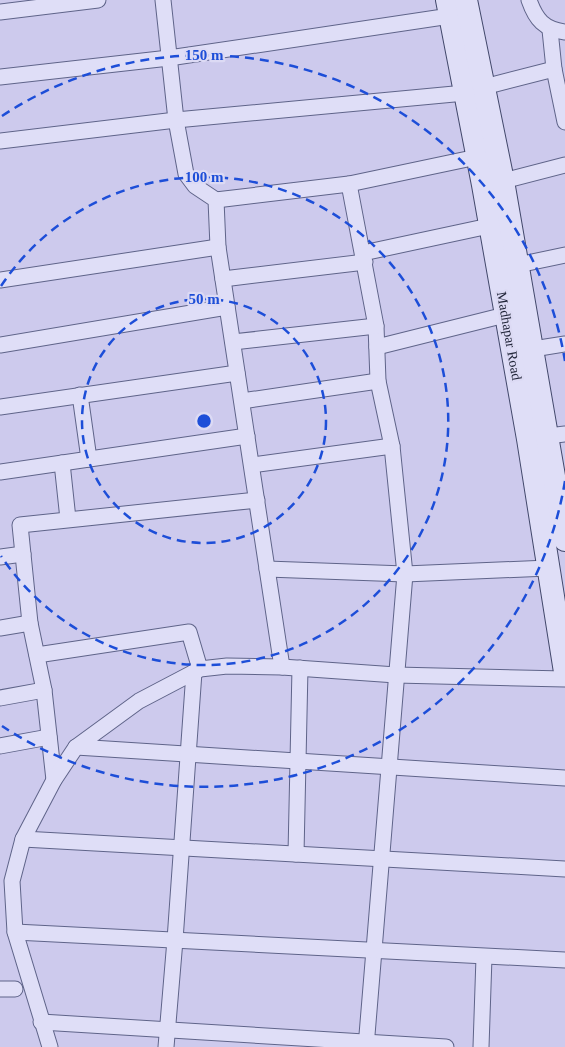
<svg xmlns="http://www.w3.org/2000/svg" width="565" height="1047" viewBox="0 0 565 1047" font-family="'Times New Roman',serif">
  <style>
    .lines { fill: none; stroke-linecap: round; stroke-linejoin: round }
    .street-casing { stroke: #5f6489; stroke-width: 17 }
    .secondary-casing { stroke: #42486b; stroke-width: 24 }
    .street { stroke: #dfdef7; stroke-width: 15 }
    .secondary { stroke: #dfdef7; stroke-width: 22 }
    .ring { fill: none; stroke: #1d4ed8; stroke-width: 2.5; stroke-dasharray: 9 6 }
    .labels { text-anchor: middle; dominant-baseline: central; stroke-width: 4.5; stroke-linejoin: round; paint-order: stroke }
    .street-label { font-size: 14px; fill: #22263a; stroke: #dcdaf4 }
    .centre { fill: #1d4ed8; stroke: #dcdaf4; stroke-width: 2.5 }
    .ring-label { font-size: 15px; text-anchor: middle; font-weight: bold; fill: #1d4ed8; stroke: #dcdaf4; stroke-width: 4.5; stroke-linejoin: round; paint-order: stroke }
  </style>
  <rect width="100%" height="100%" fill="#cdcaed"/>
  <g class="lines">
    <defs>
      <g id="street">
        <polyline points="163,0 176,120 186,174 195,186 216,200 218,247 282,667"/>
        <path d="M 529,0 C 536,20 544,29 565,32"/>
        <polyline points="0,12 98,0"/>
        <polyline points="550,30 554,69 565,122"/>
        <polyline points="0,77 169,58 450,16"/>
        <polyline points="484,87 554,69"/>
        <polyline points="0,141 176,120 465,93"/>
        <polyline points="503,181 565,165"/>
        <polyline points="349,184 376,326 378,381 392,446 405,574 366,1047"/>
        <polyline points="216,200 349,184 477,157"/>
        <polyline points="363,253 489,226"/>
        <polyline points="518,265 565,255"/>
        <polyline points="223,279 365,262"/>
        <polyline points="0,280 218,247"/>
        <polyline points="233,342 376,326"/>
        <polyline points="0,345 227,307"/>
        <polyline points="377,347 505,315"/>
        <polyline points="533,349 565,344"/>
        <polyline points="80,395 89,459"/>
        <polyline points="242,401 378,381"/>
        <polyline points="0,407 237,373"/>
        <polyline points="548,436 565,434"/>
        <polyline points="62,463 68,519"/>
        <polyline points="252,465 392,446"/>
        <polyline points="0,472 247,436"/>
        <polyline points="0,557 23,554"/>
        <polyline points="267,569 405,574 548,568"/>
        <polyline points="0,628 30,623"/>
        <polyline points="37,655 189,632 200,669"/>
        <polyline points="0,698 44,690"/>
        <polyline points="0,746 49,737"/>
        <polyline points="76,747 565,778"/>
        <polyline points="54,780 44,690 30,623 20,525 257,500"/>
        <polyline points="23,839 565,869"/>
        <polyline points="296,854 300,668"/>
        <polyline points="15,932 565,960"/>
        <polyline points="0,989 15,989"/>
        <polyline points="41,1022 446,1047"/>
        <polyline points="50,1047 15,932 12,881 23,839 54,780 76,747 139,701 200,669 227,666 282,667 396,675 565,679"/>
        <polyline points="166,1047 175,940 194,672"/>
        <polyline points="481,1047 484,957"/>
      </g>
      <g id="secondary">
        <polyline points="447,0 483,185 528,439 565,672"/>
        <polyline points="466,0 503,181 565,540"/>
      </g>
    </defs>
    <use href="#street" class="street-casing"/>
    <use href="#secondary" class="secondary-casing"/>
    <use href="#street" class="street"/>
    <use href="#secondary" class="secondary"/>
  </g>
  <g class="ring">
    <circle cx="204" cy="421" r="122"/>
    <path d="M1 286A244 244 0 1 1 1 556"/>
    <path d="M565 481A366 366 0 0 1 2 726M2 116A366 366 0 0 1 565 361"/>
  </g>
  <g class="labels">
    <g class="street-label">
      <text transform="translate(509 336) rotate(80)">Madhapar Road</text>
    </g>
  </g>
  <circle cx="204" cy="421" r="8" class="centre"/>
  <g class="ring-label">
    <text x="204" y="60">150 m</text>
    <text x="204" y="182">100 m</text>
    <text x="204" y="304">50 m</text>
  </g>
</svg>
